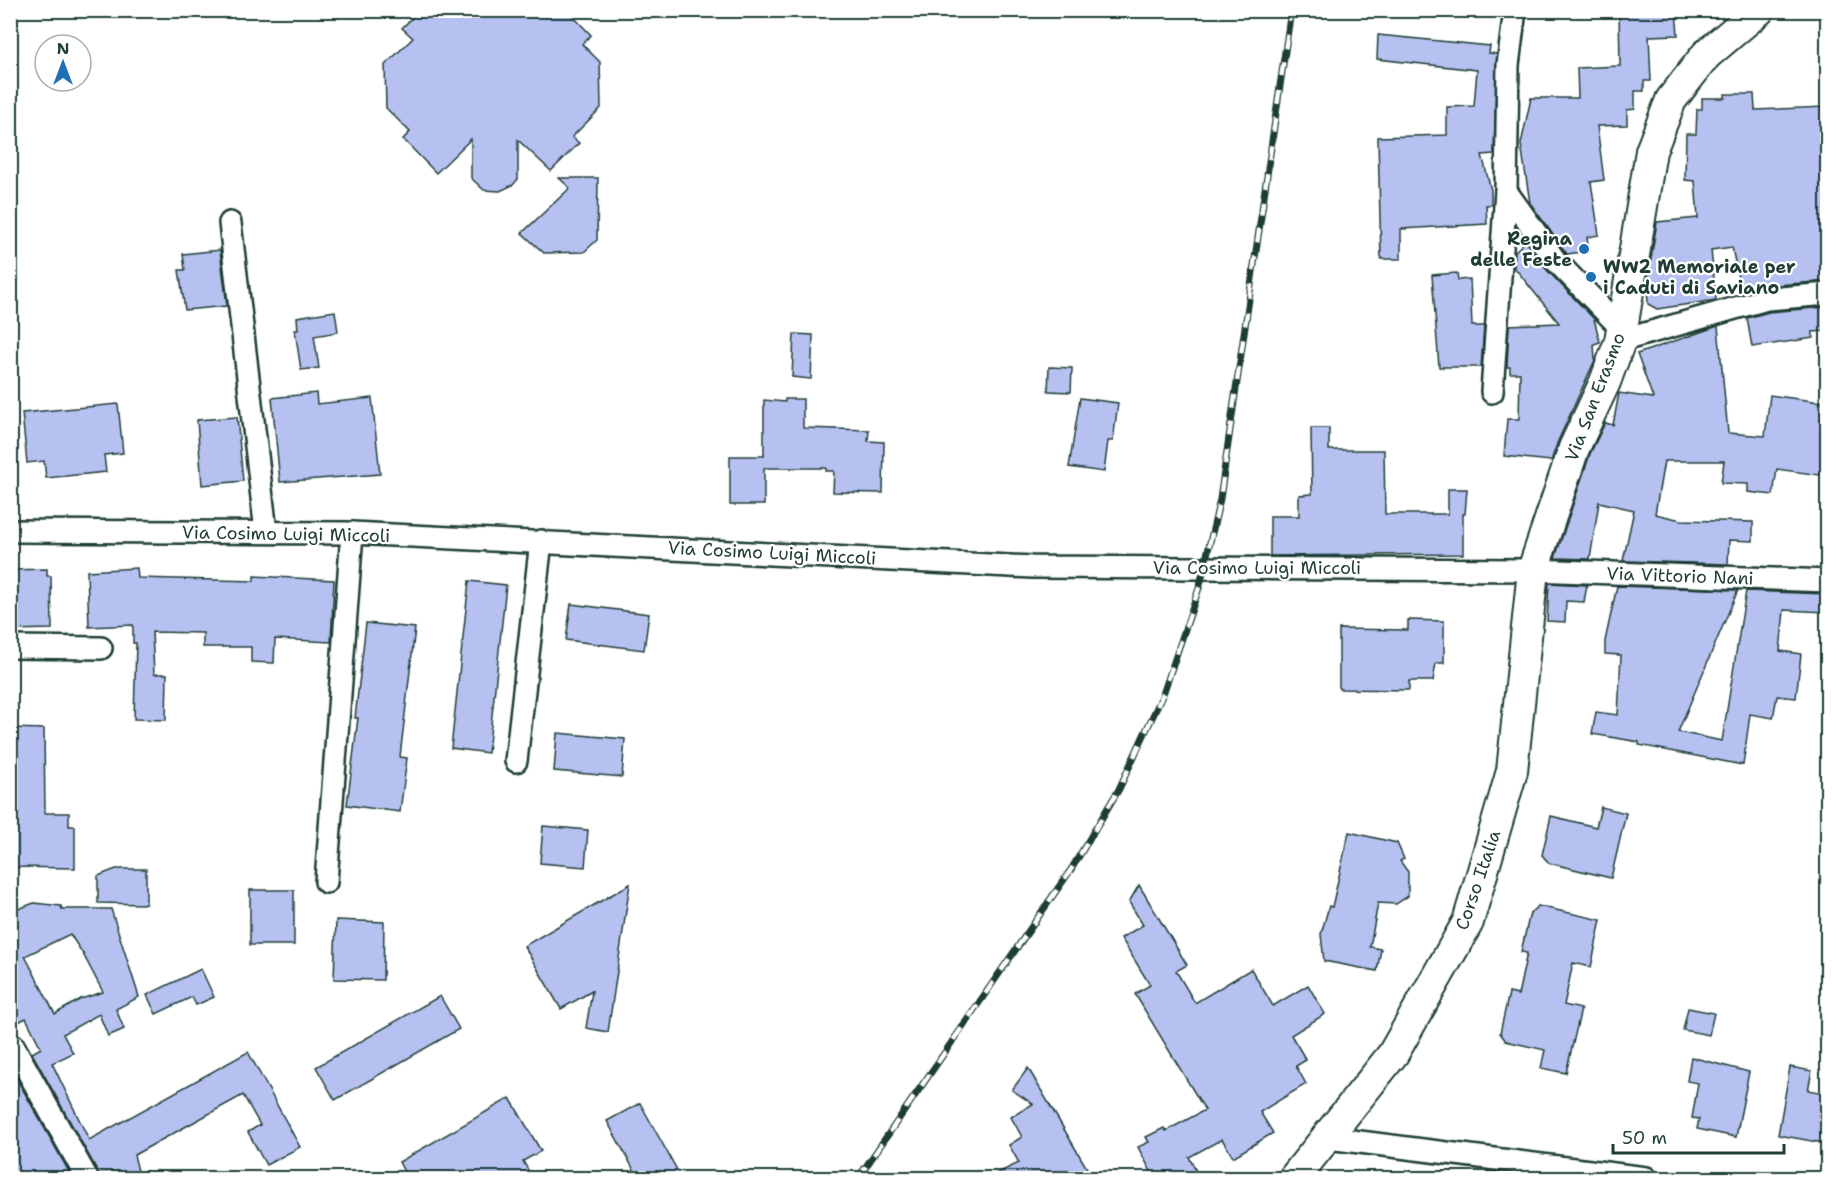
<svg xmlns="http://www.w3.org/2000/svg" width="1838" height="1189" viewBox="0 0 1838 1189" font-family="'Shantell Sans',sans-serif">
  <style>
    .building { fill: #b6c1f2; stroke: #1f3d34; stroke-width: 1.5; fill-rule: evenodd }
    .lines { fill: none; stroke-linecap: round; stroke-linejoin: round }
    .minor-casing { stroke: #1f3d34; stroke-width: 26 }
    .secondary-casing { stroke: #1f3d34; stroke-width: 34 }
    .minor { stroke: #fff; stroke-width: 21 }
    .secondary { stroke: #fff; stroke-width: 30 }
    .rail-casing { stroke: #1f3d34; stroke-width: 7 }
    .rail { stroke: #fff; stroke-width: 4.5; stroke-dasharray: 14; stroke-linecap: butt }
    .poi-dot { fill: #1f6fb2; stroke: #fff; stroke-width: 2 }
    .labels { text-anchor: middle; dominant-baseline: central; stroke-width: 4.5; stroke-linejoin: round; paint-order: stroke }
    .poi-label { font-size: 18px; font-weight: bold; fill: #1f3d34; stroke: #fff; text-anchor: end }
    .street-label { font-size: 18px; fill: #1f3d34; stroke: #fff }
  </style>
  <rect width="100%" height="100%" fill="#fff"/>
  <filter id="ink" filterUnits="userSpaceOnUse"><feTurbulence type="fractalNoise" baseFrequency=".0167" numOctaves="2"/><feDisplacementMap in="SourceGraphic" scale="12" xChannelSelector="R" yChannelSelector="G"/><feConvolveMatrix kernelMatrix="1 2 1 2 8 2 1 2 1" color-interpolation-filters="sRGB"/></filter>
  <g filter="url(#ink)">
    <g class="building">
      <polygon points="420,10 567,10 591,35 582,44 600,62 601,108 572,137 579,143 551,171 518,140 518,179 513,185 500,191 484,190 471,178 471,139 436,173 403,139 410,132 386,108 385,65 413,38 402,28"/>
      <polygon points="1619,10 1676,10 1678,35 1649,36 1651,81 1644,81 1644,91 1635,91 1635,109 1627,110 1627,125 1597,126 1604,180 1591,182 1599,235 1587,237 1589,251 1567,254 1530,203 1521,144 1531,98 1578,98 1577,68 1620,66"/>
      <polygon points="1378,35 1490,46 1489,53 1497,54 1494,154 1482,155 1491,190 1491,205 1486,205 1487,224 1401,229 1401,259 1381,259 1378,137 1447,135 1447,107 1474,106 1477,70 1377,59"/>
      <polygon points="1725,94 1754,94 1755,110 1827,107 1827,281 1766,286 1741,293 1732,247 1711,250 1716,300 1657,309 1648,304 1647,284 1657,222 1698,218 1695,181 1685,180 1686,134 1696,134 1697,109 1702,109 1702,98 1725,98"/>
      <polygon points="559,178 598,178 597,240 584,252 544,253 522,233 570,188"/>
      <polygon points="1526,241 1546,269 1594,319 1600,342 1594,344 1595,360 1558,441 1551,461 1504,456 1507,419 1519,419 1520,373 1510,373 1510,367 1507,367 1509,325 1559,323 1514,267 1515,251"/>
      <polygon points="220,250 227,306 185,310 179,270 185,270 183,254"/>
      <polygon points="1457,273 1458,280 1470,279 1472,326 1484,326 1481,367 1439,367 1432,275"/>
      <polygon points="1827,307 1827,331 1812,332 1814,338 1752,347 1747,318 1769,312"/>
      <polygon points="335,311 338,332 314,336 319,368 301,370 295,330 298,330 297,317"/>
      <polygon points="1718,326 1728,433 1765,436 1770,395 1827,403 1827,476 1777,469 1773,495 1748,492 1748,484 1721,483 1724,461 1664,461 1655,514 1681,520 1753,522 1753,541 1729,540 1728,564 1623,561 1634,510 1599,502 1590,559 1555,558 1590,454 1605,423 1613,425 1619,393 1653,398 1637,354"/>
      <polygon points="794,334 813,335 811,379 792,377"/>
      <polygon points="1049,367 1072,368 1071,392 1048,391"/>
      <polygon points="316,393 317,404 372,398 380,474 280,482 272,398"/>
      <polygon points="1080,398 1118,403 1113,441 1108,441 1104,472 1069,467"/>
      <polygon points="785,399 803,399 803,428 869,430 868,441 884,442 883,493 833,492 834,471 826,471 826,468 764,468 764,505 730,505 730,456 764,456 764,400 785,402"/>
      <polygon points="118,404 123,453 104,455 106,472 46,478 44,461 27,463 22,413"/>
      <polygon points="237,417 243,481 202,485 197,420"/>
      <polygon points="1311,428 1329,428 1329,450 1384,450 1385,514 1448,514 1448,489 1467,489 1465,514 1463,514 1463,554 1270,556 1270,516 1299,516 1299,495 1312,494"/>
      <polygon points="137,568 138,578 254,581 254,576 334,580 331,642 275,639 274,663 251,662 251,647 203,647 203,633 152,632 154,674 167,674 166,720 134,719 136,643 133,643 133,625 89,627 87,571"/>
      <polygon points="47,569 47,576 51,576 52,629 10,630 10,576 12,576 12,570"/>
      <polygon points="469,581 506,585 488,753 451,748"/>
      <polygon points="1549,583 1587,585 1584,602 1566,601 1565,622 1547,621"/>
      <polygon points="1617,586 1738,590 1678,732 1722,741 1746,591 1827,594 1827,612 1784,610 1780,651 1801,654 1796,698 1777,696 1773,718 1750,714 1743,765 1639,745 1639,742 1592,734 1596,712 1618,715 1621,655 1605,654 1605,641"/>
      <polygon points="571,604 649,614 644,650 566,640"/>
      <polygon points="1408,620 1444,621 1444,663 1436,663 1433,681 1409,681 1409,690 1339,689 1339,629 1408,630"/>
      <polygon points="366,623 415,628 400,757 407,758 400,812 347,805 358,718 355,718"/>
      <polygon points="10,728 44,729 45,813 69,813 69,826 75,826 75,868 10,867"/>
      <polygon points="557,733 625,739 622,777 554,771"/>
      <polygon points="1601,807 1626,813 1611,878 1549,863 1542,855 1551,816 1596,827"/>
      <polygon points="543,826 588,830 585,867 540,863"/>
      <polygon points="1349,832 1397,843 1404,859 1400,861 1408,872 1408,896 1396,904 1378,903 1370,947 1381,949 1377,971 1324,961 1321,934 1329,906 1332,907"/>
      <polygon points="116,869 146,869 146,904 98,903 98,876"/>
      <polygon points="630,884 608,1032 586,1028 592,991 561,1009 524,946"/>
      <polygon points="1139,885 1187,965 1176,971 1195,1003 1251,969 1273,1006 1308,985 1325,1014 1291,1035 1306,1060 1296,1066 1306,1084 1260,1112 1273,1133 1233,1157 1222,1139 1189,1157 1200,1179 1155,1179 1138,1147 1149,1142 1146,1137 1164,1128 1166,1131 1205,1110 1135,994 1150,985 1121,938 1143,925 1129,902"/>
      <rect x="250" y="890" width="44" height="55"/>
      <path d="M 34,903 L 61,906 L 62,909 L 111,909 L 139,997 L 116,1009 L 124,1029 L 108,1036 L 99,1014 L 63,1034 L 73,1053 L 52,1063 L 89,1140 L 248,1052 L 300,1147 L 266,1165 L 248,1132 L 260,1125 L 243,1095 L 134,1155 L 140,1179 L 100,1179 L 98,1172 L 32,1053 L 41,1048 L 26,1018 L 10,1026 L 10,912 ZM 70,934 L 83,954 L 103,992 L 81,999 L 55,1014 L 25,956 Z"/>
      <polygon points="1538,906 1601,920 1591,967 1573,963 1564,1005 1581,1009 1566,1073 1541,1068 1545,1050 1506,1041 1500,1033 1509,993 1518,995 1527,953 1521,952 1530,913"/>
      <polygon points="336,920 384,922 383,980 334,979"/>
      <polygon points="201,969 214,997 196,1005 192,997 156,1014 147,995"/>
      <polygon points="440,996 459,1029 335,1100 316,1067"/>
      <polygon points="1688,1008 1714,1013 1709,1035 1683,1030"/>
      <polygon points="1691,1057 1749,1072 1736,1137 1697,1129 1699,1119 1692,1118 1698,1083 1687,1081"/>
      <polygon points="10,1067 73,1179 10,1179"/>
      <polygon points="1790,1067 1812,1071 1808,1090 1824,1093 1821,1113 1827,1113 1824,1143 1778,1135"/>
      <polygon points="1028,1068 1088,1170 1074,1179 985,1179 1019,1163 1009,1145 1022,1137 1011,1117 1033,1104 1012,1090"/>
      <polygon points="510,1098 541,1151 523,1161 533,1179 408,1179 399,1162"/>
      <polygon points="640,1103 682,1179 639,1179 607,1121"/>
    </g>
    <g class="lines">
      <defs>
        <g id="minor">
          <polyline points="1515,10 1508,65 1506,191 1555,260 1622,329"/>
          <polyline points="230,223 266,532"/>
          <polyline points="1620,341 1767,299 1828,294"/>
          <polyline points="1492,392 1506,191"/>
          <polyline points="10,531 352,533 1032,567 1533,570 1828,581"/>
          <polyline points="10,647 101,648"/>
          <polyline points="516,761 541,541"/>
          <polyline points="326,882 352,533"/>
          <polyline points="13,1045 87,1178"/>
          <polyline points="1328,1138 1646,1178"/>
        </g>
        <polyline id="secondary" points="1294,1178 1393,1054 1468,922 1512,771 1533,570 1574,448 1605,382 1620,341 1651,151 1671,100 1706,55 1759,10"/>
      </defs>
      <use href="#minor" class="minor-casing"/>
      <use href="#secondary" class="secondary-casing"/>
      <use href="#minor" class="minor"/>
      <use href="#secondary" class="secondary"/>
      <defs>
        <polyline id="rail" points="858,1178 1072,868 1119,789 1163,694 1200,585 1220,499 1291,10"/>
      </defs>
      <use href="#rail" class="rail-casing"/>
      <use href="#rail" class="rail"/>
    </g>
  </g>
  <g class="poi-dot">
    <circle cx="1584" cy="249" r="6"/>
    <circle cx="1591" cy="277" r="6"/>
  </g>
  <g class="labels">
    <g class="poi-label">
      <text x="1572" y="239">Regina<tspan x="1572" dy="21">delle Feste</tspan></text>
      <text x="1603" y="267" text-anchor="start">WW2 Memoriale per<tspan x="1603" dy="21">i Caduti di Saviano</tspan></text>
    </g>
    <g class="street-label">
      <text transform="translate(1595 397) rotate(-69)">Via San Erasmo</text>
      <text transform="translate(286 534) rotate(1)">Via Cosimo Luigi Miccoli</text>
      <text transform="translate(772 553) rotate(3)">Via Cosimo Luigi Miccoli</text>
      <text x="1257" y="568">Via Cosimo Luigi Miccoli</text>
      <text transform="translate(1680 576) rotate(2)">Via Vittorio Nani</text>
      <text transform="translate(1478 880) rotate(-71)">Corso Italia</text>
    </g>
  </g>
  <rect width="1838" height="1189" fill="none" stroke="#fff" stroke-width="36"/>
  <rect x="18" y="18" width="1802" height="1153" fill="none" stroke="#1f3d34" stroke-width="2" filter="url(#ink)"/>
  <g transform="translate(63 63)"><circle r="28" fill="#ffffff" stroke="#a5b1ae" stroke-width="1.5"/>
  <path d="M0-4.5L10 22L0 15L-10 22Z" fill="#1f6fb2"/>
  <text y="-9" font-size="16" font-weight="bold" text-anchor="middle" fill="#1f3d34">N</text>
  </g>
  <path d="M1613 1144v9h171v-9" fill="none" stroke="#1f3d34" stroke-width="3"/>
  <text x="1622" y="1144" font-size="18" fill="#1f3d34" stroke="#ffffff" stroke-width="4.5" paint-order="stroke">50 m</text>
</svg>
